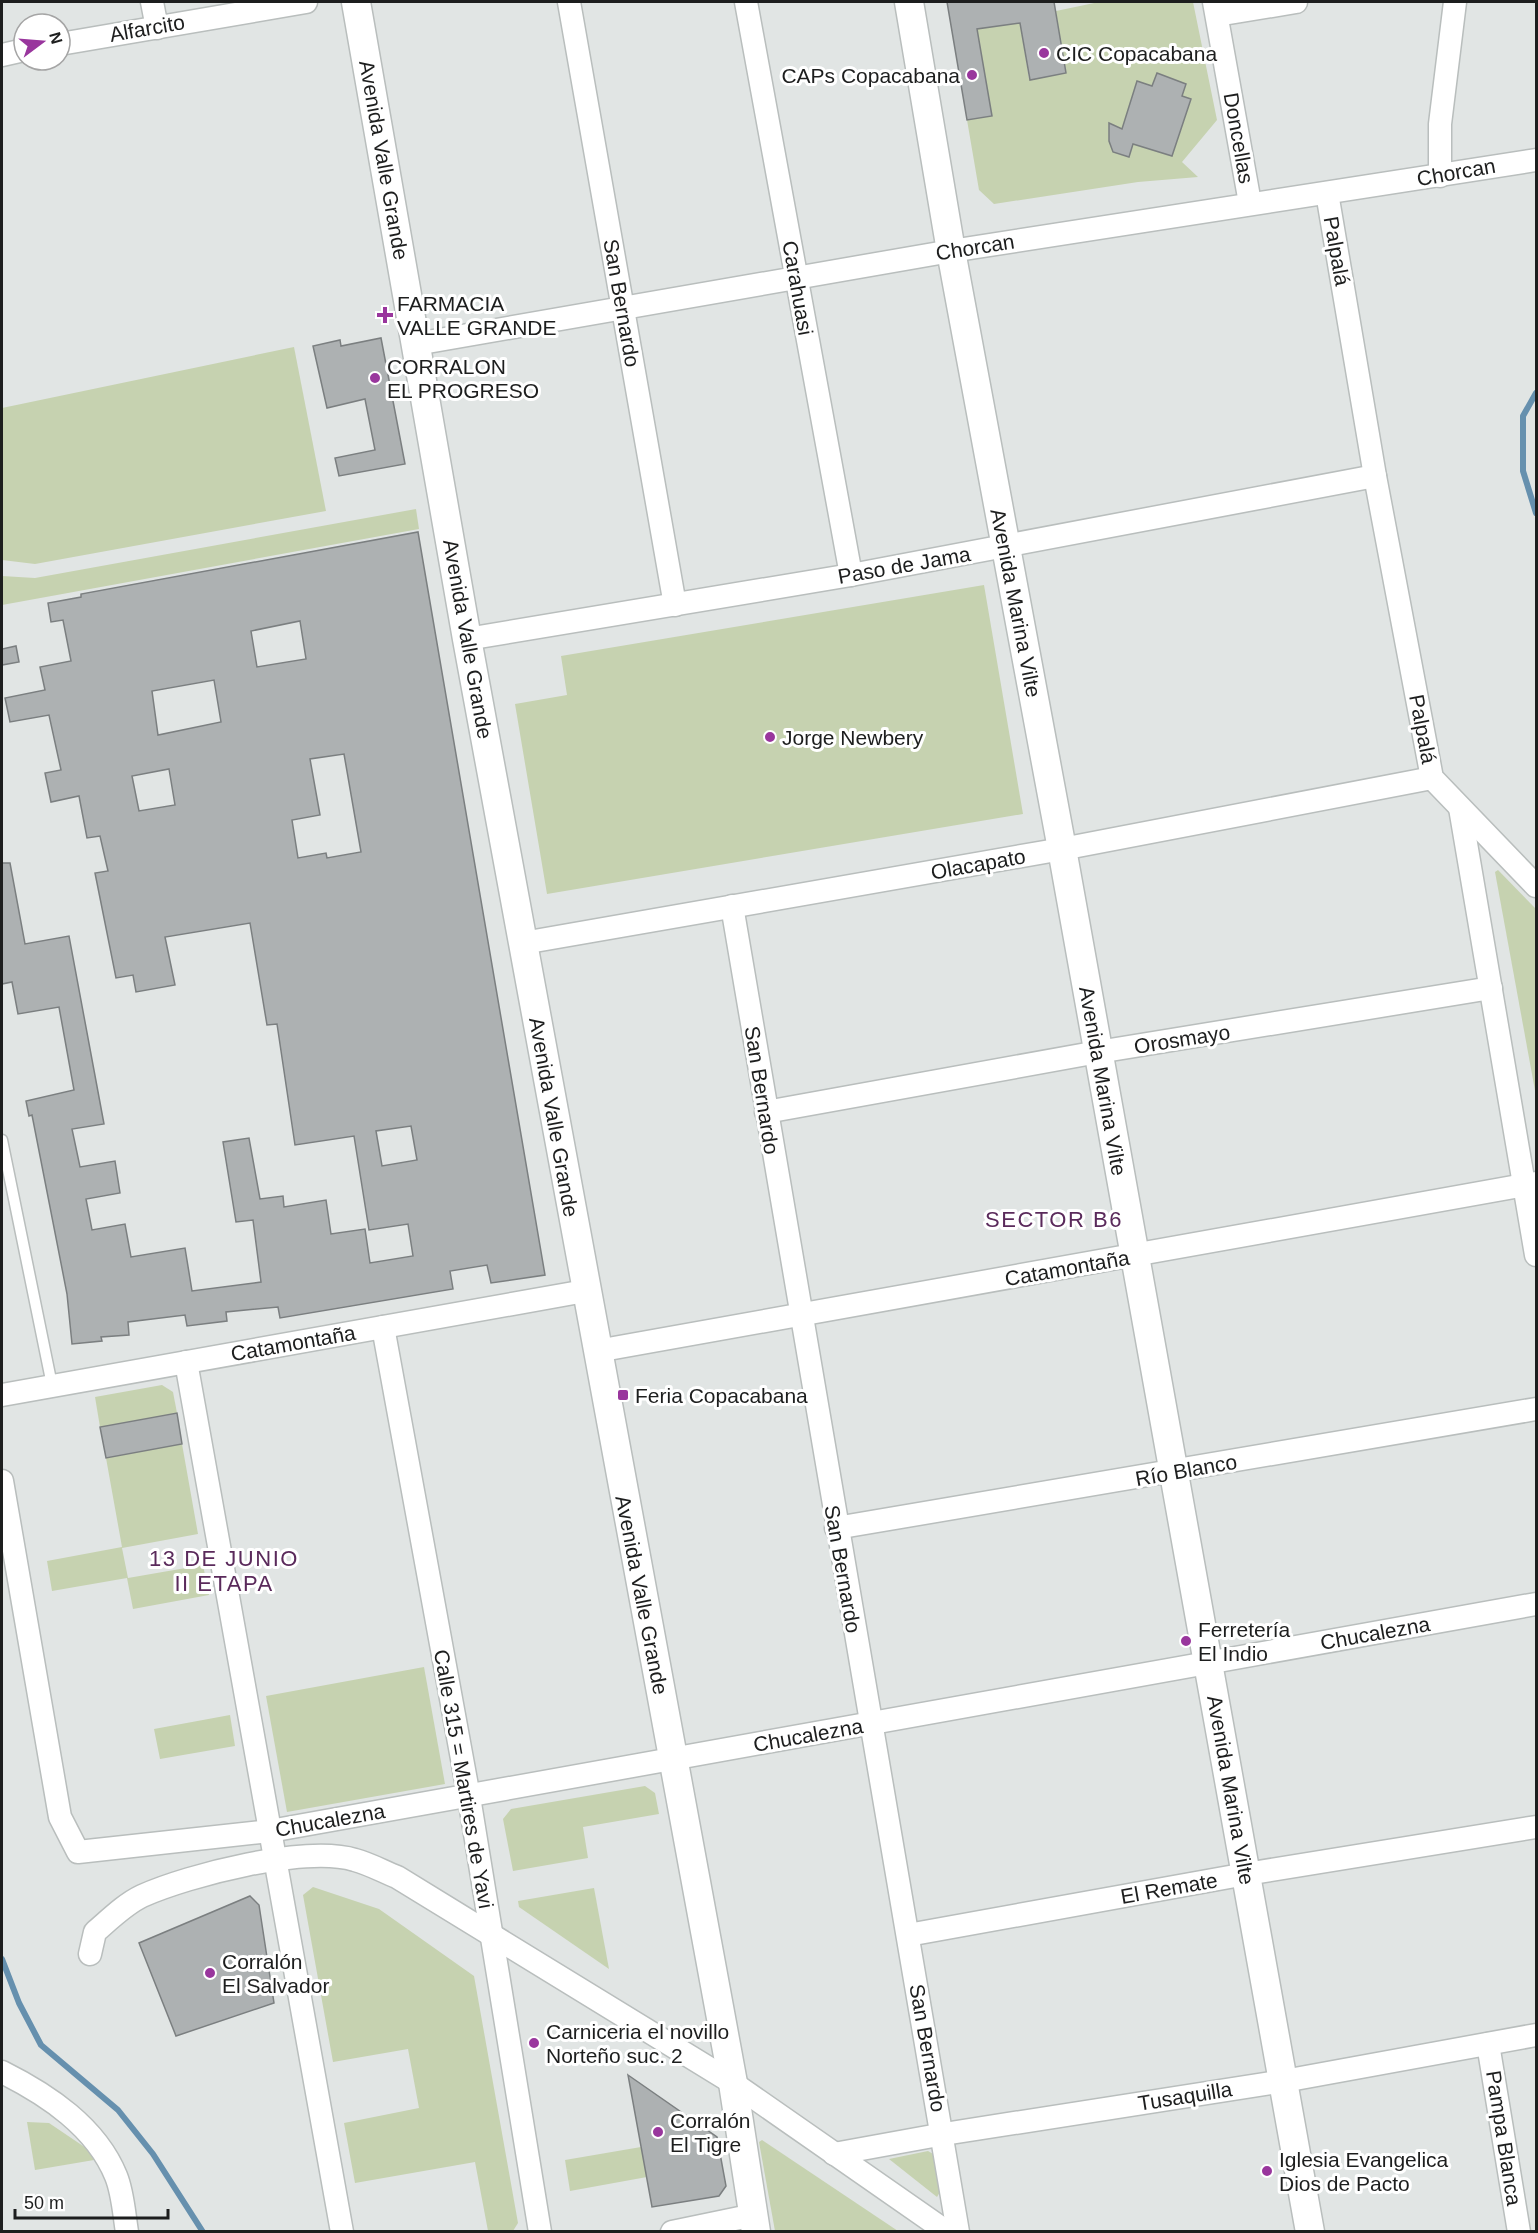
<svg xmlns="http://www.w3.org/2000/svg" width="1538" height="2233" viewBox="0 0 1538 2233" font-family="Helvetica,sans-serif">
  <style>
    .green { fill: #c6d2b0 }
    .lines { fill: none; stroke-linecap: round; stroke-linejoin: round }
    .stream { stroke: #6690ae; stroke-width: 6 }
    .building { fill: #adb1b2; stroke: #7b7f80; stroke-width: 1.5; fill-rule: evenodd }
    .service-casing { stroke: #b9bebd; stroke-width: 13 }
    .minor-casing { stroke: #b9bebd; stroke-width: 25 }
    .tertiary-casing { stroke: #b9bebd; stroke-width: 31 }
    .service { stroke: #fff; stroke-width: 10 }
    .minor { stroke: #fff; stroke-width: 22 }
    .tertiary { stroke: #fff; stroke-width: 28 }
    .poi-dot { fill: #99369d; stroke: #fff; stroke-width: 2 }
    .labels { text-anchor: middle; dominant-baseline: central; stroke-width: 6; stroke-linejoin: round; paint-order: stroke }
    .street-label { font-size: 21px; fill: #1d1e1e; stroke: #fff }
    .poi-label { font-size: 21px; fill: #1d1e1e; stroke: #fff; text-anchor: start }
    .neighbourhood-label { font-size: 22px; letter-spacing: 1.5px; fill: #5a2a5b; stroke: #fff }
  </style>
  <rect width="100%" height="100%" fill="#e1e5e4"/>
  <g class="green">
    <polygon points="1099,2 1193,2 1217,120 1182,162 1198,177 1138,182 994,204 979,190 967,120 991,116 977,29 1020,23 1029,79 1065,73 1056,11"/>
    <polygon points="294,347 326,511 35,564 2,560 2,408"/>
    <polygon points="416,509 419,529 2,605 2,576 35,578"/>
    <polygon points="984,585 1023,814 547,894 515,704 567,695 561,656"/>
    <polygon points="1498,870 1536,909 1536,1096 1495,872"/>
    <polygon points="162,1385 173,1392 177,1413 100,1427 95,1397"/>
    <polygon points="182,1444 198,1534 122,1548 128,1578 203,1565 209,1595 133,1609 127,1578 52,1591 47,1561 122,1547 106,1458"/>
    <polygon points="424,1667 445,1784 287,1812 266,1696"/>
    <polygon points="230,1715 235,1746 160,1759 154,1729"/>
    <polygon points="645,1786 655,1793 659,1814 583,1827 588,1858 513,1871 503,1819 511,1809"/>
    <polygon points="313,1887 379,1909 474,1976 518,2223 513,2231 488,2231 475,2162 355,2183 344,2123 419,2108 408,2049 333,2062 303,1895"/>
    <polygon points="594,1888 609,1969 519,1907 518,1901"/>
    <polygon points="27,2122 49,2123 89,2150 94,2160 35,2170"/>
    <polygon points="762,2140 898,2231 775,2231 759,2142"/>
    <polygon points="641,2147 647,2177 570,2191 565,2160"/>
    <polygon points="928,2151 933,2154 940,2192 937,2197 889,2159"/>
  </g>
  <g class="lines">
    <g class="stream">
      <polyline points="1536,393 1523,416 1523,471 1536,513"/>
      <polyline points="2,1959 19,2003 41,2045 118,2110 153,2154 203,2232"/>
    </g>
  </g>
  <g class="building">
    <polygon points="947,2 1054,2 1066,73 1030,80 1020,23 977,29 992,116 967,120"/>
    <polygon points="1157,73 1186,84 1182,96 1191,99 1172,156 1133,144 1129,157 1113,152 1109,141 1109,123 1122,129 1137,81 1152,86"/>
    <polygon points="381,338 405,464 339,476 335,458 375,450 365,399 327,408 313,346 340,340 341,346"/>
    <path d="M 418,532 L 545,1275 L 491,1283 L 487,1265 L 450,1271 L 453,1289 L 280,1318 L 278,1307 L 226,1312 L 227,1321 L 187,1326 L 185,1315 L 128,1322 L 129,1335 L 101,1337 L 102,1341 L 72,1344 L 67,1294 L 32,1115 L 29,1116 L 26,1101 L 74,1090 L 59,1007 L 18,1014 L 12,982 L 2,984 L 2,863 L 10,863 L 25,944 L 69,936 L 104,1124 L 72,1129 L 80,1167 L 115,1161 L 120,1193 L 86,1199 L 92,1230 L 125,1224 L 131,1257 L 185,1248 L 192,1291 L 261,1282 L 253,1220 L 236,1222 L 223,1142 L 249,1138 L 260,1199 L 283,1196 L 284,1207 L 326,1200 L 331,1234 L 365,1229 L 370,1263 L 413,1256 L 408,1224 L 369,1230 L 354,1136 L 295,1145 L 277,1024 L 267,1025 L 250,923 L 165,937 L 175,985 L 136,992 L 133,975 L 116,978 L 95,873 L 108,871 L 100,836 L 87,838 L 79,796 L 51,802 L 45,773 L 61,770 L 49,715 L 10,722 L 5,698 L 45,690 L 40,667 L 71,661 L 63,620 L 51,622 L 48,603 L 81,597 L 81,594 ZM 300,621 L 306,659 L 257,667 L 251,631 ZM 214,680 L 221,722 L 158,735 L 152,691 ZM 344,754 L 361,852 L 327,858 L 326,853 L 298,858 L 292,820 L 320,815 L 310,759 ZM 169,769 L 175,805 L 139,811 L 132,776 ZM 411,1126 L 417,1160 L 382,1166 L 376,1131 Z"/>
    <polygon points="16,646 19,662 2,665 2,649"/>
    <polygon points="177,1413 182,1444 106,1458 100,1427"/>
    <polygon points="250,1896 259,1905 274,2003 176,2036 139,1943"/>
    <polygon points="628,2075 717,2137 726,2186 719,2196 652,2207"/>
  </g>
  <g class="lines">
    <defs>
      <polyline id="service" points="2,1140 52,1385"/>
      <g id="minor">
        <polyline points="152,2 157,28"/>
        <polyline points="569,2 675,605"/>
        <polyline points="746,2 851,575"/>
        <polyline points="1214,2 1250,203"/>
        <polyline points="1217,15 1296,2"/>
        <polyline points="60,44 306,2"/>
        <polyline points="2,55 24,50"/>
        <polyline points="1440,176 1440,124 1455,2"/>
        <polyline points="1327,193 1375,476 1432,778 1536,886"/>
        <polyline points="416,344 951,251 1536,160"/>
        <polyline points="467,639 851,575 1375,476"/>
        <polyline points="1460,808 1536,1255"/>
        <polyline points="732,906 958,2232"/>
        <polyline points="523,943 1062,849 1432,778"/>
        <polyline points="766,1112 1098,1052 1491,988"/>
        <polyline points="383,1327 469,1797 540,2232"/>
        <polyline points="597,1351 1536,1183"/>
        <polyline points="186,1362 342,2232"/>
        <polyline points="2,1395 585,1291"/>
        <polyline points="2,1481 60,1817 78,1852 270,1831 1536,1604"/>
        <polyline points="836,1528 1536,1409"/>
        <polyline points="908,1935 1246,1874 1536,1827"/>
        <path d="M 90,1954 L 95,1932 C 109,1920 125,1904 142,1896 C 189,1875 306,1845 355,1860 C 370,1864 384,1872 397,1877 L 733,2083 L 947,2232"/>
        <polyline points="1488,2044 1519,2232"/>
        <path d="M 2,2072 C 48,2095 96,2127 116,2176 C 123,2193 124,2214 127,2232"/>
        <polyline points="834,2154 944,2134 1284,2081 1536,2035"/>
        <polyline points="672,2232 754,2215"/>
      </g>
      <g id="tertiary">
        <polyline points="356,2 467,639 733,2083 756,2232"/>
        <polyline points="909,2 951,251 1062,849 1310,2232"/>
      </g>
    </defs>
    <use href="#service" class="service-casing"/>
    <use href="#minor" class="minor-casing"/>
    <use href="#tertiary" class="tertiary-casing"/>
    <use href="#service" class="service"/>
    <use href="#minor" class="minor"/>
    <use href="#tertiary" class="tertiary"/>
  </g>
  <g class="poi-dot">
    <circle cx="1044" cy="53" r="6"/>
    <circle cx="972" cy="75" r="6"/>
    <path d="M382 306h6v6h6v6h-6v6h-6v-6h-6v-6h6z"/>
    <circle cx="375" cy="378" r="6"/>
    <circle cx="770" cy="737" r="6"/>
    <rect x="617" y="1389" width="12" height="12" rx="3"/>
    <circle cx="1186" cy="1641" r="6"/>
    <circle cx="210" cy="1973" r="6"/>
    <circle cx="534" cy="2043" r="6"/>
    <circle cx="658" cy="2132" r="6"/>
    <circle cx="1267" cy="2171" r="6"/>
  </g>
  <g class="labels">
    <g class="street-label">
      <text transform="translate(147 28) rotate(-10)">Alfarcito</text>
      <text transform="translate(1239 138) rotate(80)">Doncellas</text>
      <text transform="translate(384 160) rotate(80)">Avenida Valle Grande</text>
      <text transform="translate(1456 172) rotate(-10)">Chorcan</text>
      <text transform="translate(975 247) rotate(-9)">Chorcan</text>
      <text transform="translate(1337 251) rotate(80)">Palpalá</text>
      <text transform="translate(798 288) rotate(80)">Carahuasi</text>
      <text transform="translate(622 303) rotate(80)">San Bernardo</text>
      <text transform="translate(904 565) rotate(-10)">Paso de Jama</text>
      <text transform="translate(1016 603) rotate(79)">Avenida Marina Vilte</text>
      <text transform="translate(468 639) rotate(80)">Avenida Valle Grande</text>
      <text transform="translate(1423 729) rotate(79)">Palpalá</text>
      <text transform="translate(978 864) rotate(-10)">Olacapato</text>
      <text transform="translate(1182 1039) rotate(-9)">Orosmayo</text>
      <text transform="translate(1103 1081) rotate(80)">Avenida Marina Vilte</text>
      <text transform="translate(762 1090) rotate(81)">San Bernardo</text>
      <text transform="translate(554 1117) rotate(80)">Avenida Valle Grande</text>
      <text transform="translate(1067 1268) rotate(-10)">Catamontaña</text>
      <text transform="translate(293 1343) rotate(-10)">Catamontaña</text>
      <text transform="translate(1186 1470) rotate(-10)">Río Blanco</text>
      <text transform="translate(843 1569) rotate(80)">San Bernardo</text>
      <text transform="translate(642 1595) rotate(79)">Avenida Valle Grande</text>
      <text transform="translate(1375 1633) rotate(-10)">Chucalezna</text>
      <text transform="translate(808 1735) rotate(-10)">Chucalezna</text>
      <text transform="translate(464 1779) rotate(80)">Calle 315 = Martires de Yavi</text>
      <text transform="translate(1231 1790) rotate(80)">Avenida Marina Vilte</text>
      <text transform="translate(330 1820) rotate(-10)">Chucalezna</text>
      <text transform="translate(1169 1888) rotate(-10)">El Remate</text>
      <text transform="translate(928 2048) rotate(80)">San Bernardo</text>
      <text transform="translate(1185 2096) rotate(-9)">Tusaquilla</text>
      <text transform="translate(1504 2138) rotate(81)">Pampa Blanca</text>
    </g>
    <g class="poi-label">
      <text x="1056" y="53">CIC Copacabana</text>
      <text x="960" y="75" text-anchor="end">CAPs Copacabana</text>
      <text x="397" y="303">FARMACIA<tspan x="397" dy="24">VALLE GRANDE</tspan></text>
      <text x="387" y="366">CORRALON<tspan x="387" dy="24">EL PROGRESO</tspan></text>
      <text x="782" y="737">Jorge Newbery</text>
      <text x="635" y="1395">Feria Copacabana</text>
      <text x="1198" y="1629">Ferretería<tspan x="1198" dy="24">El Indio</tspan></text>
      <text x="222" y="1961">Corralón<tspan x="222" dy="24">El Salvador</tspan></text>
      <text x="546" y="2031">Carniceria el novillo<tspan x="546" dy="24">Norteño suc. 2</tspan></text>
      <text x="670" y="2120">Corralón<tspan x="670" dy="24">El Tigre</tspan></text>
      <text x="1279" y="2159">Iglesia Evangelica<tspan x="1279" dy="24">Dios de Pacto</tspan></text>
    </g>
    <g class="neighbourhood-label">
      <text x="1054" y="1219">SECTOR B6</text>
      <text x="224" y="1558">13 DE JUNIO<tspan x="224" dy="25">II ETAPA</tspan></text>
    </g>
  </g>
  <rect width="1538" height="2233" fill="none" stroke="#1d1e1e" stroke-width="6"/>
  <g transform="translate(42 42) rotate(74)"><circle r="28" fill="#ffffff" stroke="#a5a5a5" stroke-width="1.5"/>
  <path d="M0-4.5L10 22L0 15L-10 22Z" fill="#99369d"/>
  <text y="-9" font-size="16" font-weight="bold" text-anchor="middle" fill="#1d1e1e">N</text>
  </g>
  <path d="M15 2209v9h153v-9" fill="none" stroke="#1d1e1e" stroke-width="3"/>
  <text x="24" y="2209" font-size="18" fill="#1d1e1e" stroke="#ffffff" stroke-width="4.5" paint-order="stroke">50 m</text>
</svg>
